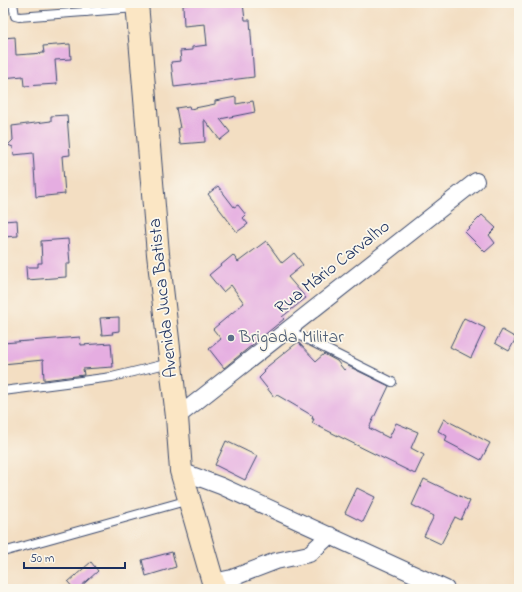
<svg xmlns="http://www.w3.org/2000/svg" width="522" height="592" viewBox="0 0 522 592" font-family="'Indie Flower',sans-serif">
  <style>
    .building { fill: #e5ade1 }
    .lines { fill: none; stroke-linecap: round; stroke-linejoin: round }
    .service-casing { stroke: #3b496d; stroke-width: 10 }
    .minor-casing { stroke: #3b496d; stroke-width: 18 }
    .secondary-casing { stroke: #3b496d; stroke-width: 24 }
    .service { stroke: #fff; stroke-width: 8 }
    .minor { stroke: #fff; stroke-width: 16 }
    .secondary { stroke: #fbe6c4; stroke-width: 22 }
    .service-dot { fill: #5c6f8a; stroke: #fbf7ec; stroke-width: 1.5 }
    .labels { text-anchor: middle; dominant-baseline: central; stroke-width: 3.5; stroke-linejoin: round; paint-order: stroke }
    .street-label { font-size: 18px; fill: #1b2f5e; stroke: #fbf7ec }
    .service-label { font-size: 18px; fill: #4e5e75; stroke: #fbf7ec; text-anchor: start }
  </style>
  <rect width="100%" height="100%" fill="#fbf7ec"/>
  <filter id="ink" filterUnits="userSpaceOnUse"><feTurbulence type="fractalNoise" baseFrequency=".025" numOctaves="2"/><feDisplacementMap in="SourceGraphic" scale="8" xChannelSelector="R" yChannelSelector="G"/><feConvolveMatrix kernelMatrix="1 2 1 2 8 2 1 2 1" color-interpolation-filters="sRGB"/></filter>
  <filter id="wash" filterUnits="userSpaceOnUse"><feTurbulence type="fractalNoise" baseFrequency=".012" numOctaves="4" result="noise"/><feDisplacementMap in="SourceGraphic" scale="16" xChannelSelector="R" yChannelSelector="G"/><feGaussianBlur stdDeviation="0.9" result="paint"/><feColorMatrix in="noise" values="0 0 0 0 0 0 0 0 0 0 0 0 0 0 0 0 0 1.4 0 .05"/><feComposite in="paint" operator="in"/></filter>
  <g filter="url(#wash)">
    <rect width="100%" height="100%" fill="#f3dec2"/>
    <g id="blocks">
      <g class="building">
        <polygon points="207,3 243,3 245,20 250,20 254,77 174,87 171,62 181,61 180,51 192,50 192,47 207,45 205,24 184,26 183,5"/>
        <polygon points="15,37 16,55 44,53 43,46 70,44 71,59 55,60 57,84 24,86 23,76 3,78 3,38"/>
        <polygon points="236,97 236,104 253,101 255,112 220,119 230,132 220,140 204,119 205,142 180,144 178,128 180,128 176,108 189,106 190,109 215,104 215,101"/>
        <polygon points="67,115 70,155 62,156 65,194 36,197 33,153 14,155 13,147 8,145 13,140 12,126 51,121 51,116"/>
        <polygon points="218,186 234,207 238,205 246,215 243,218 248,224 237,232 208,194"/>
        <polygon points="482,215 496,228 489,235 495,243 485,252 465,232"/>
        <polygon points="17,220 18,236 3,237 3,221"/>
        <polygon points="68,239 70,264 66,264 66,277 27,280 26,267 38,267 38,263 42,263 41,241"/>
        <polygon points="266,241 282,263 294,253 303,265 288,277 306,298 282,317 284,319 224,368 209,349 221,339 213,329 244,303 231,285 223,292 209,275 233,255 238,262"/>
        <polygon points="119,317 119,331 112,332 113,334 102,335 100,318"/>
        <polygon points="464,318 485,328 471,358 450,347"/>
        <polygon points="502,330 516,338 509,351 495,343"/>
        <polygon points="80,337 81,345 111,343 113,367 83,369 84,375 44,380 43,360 3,364 3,343"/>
        <polygon points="298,342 316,361 324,354 337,361 344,370 348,366 389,386 369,428 389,438 396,423 418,432 411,448 424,455 415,474 312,423 314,419 312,419 313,416 277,395 274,397 259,378 265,372 263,370"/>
        <polygon points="444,419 490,443 481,460 445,441 447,436 438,431"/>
        <polygon points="226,441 257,456 245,480 215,465"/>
        <polygon points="424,479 470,501 461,520 455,517 441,544 424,536 434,516 412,505"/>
        <polygon points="357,488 375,497 363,522 345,513"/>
        <polygon points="172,552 176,567 146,576 142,560"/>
        <polygon points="91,562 98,571 78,589 74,589 68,582"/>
      </g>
    </g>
  </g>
  <g filter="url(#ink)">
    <use href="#blocks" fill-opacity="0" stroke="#3b496d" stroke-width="1"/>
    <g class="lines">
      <defs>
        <g id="service">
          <polyline points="13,3 15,16 19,17 136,8"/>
          <polyline points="86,3 86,12"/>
          <polyline points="288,330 392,382"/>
          <polyline points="3,391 112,377 170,363"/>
          <polyline points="3,552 189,500"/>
        </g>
        <g id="minor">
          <polyline points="177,417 476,181"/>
          <polyline points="181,471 221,486 446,589"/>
          <polyline points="213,582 232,578 276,561 309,554 330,535"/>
        </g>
        <polyline id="secondary" points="137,3 158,254 177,417 181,471 215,589"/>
      </defs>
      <use href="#service" class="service-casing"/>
      <use href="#minor" class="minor-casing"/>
      <use href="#secondary" class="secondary-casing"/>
      <use href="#service" class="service"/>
      <use href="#minor" class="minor"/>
      <use href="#secondary" class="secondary"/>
    </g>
  </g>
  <circle class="service-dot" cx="231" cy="338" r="4"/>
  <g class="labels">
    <g class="street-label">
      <text transform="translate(333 268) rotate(-38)">Rua Mário Carvalho</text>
      <text transform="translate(164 298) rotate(-96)">Avenida Juca Batista</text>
    </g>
    <g class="service-label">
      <text x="239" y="338">Brigada Militar</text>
    </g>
  </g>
  <rect width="522" height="592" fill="none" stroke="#fbf7ec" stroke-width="16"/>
  <path d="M24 562v6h101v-6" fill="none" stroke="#1b2f5e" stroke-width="2"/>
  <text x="30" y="562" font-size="12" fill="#1b2f5e" stroke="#fbf7ec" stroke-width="3" paint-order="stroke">50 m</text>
</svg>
